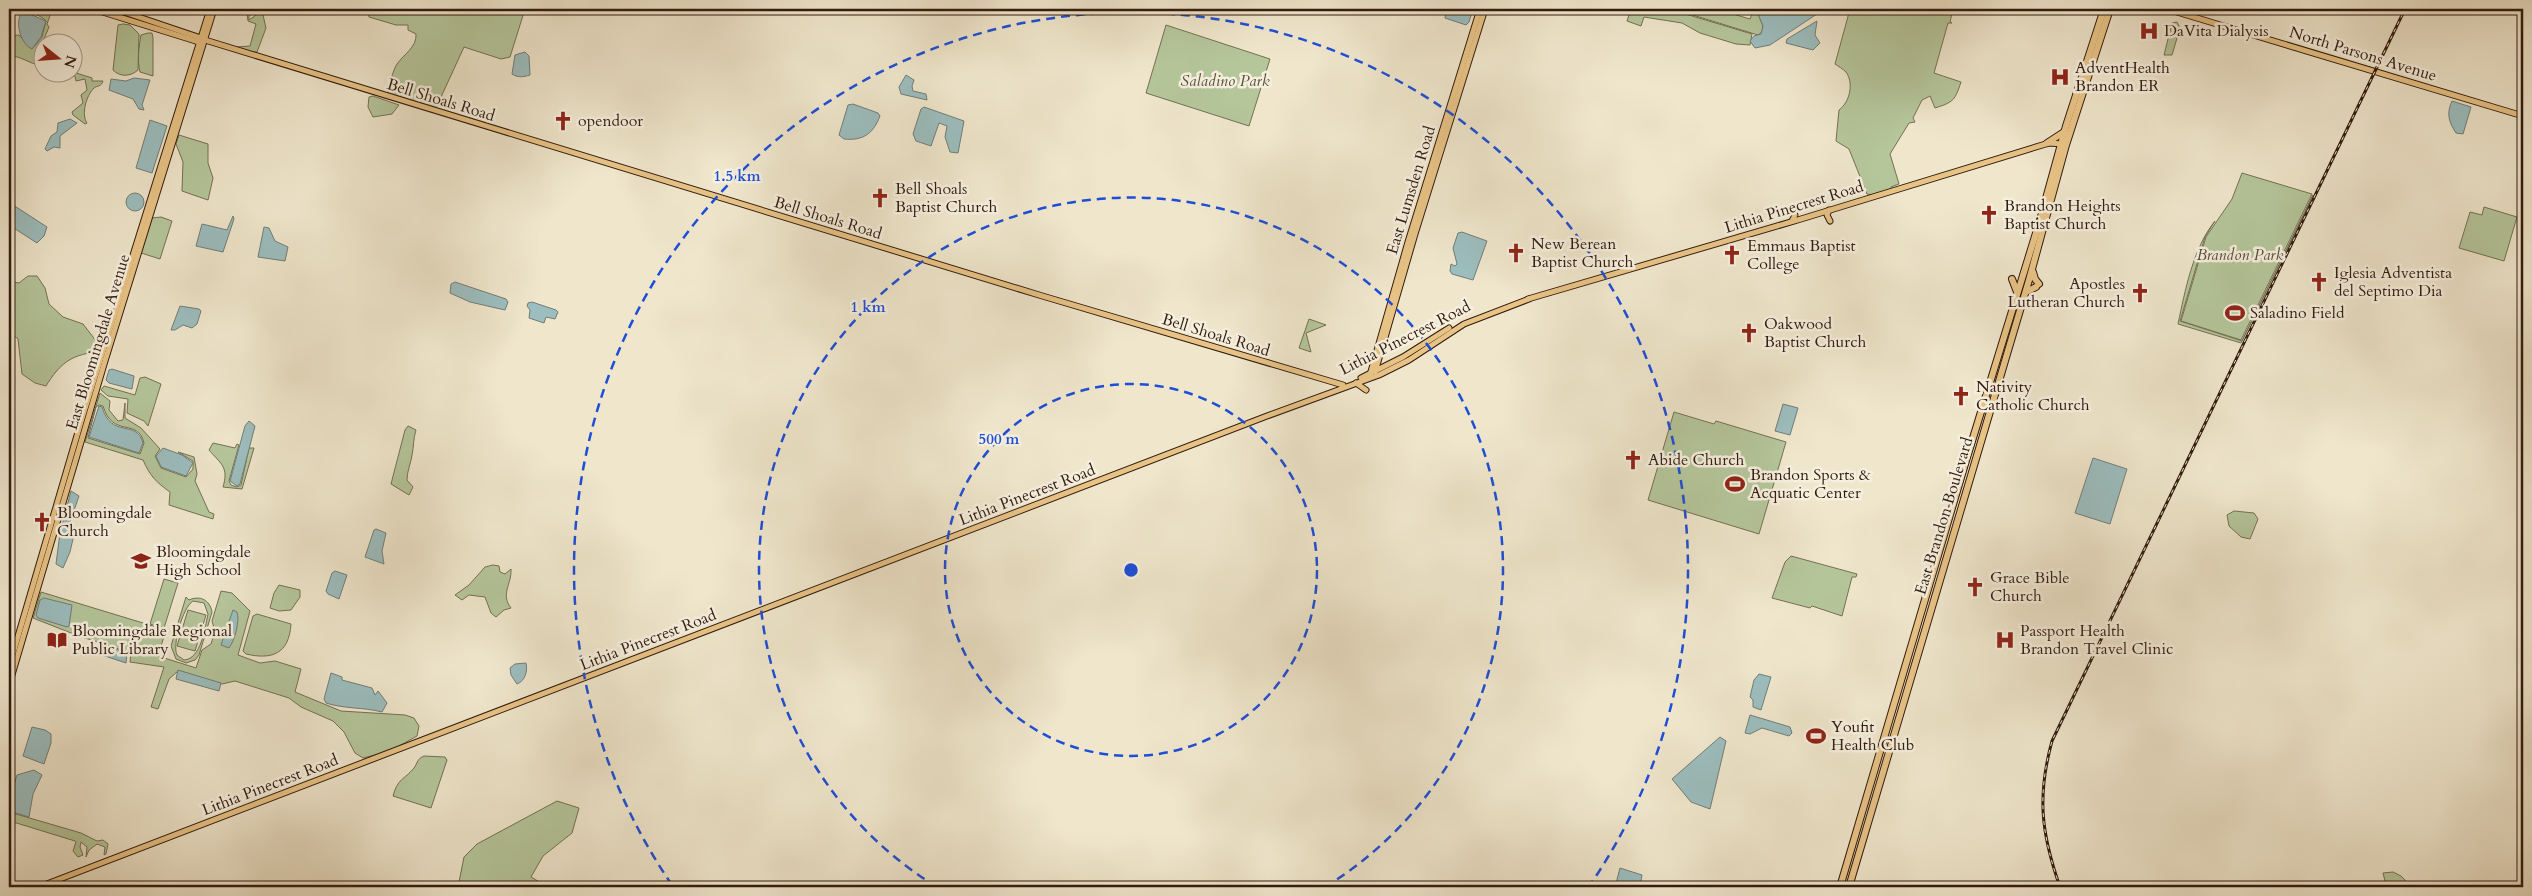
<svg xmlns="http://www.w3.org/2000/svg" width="2532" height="896" viewBox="0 0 2532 896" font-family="Cardo,serif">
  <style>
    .green { fill: #b5c69b; stroke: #747054; fill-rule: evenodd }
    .water { fill: #9cbebf; stroke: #727d78 }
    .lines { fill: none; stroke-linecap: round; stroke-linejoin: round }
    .major-casing { stroke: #321b0e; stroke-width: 7 }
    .highway-casing { stroke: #321b0e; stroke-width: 8 }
    .major { stroke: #e8c386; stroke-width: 5 }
    .highway { stroke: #e8c386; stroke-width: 6 }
    .rail-casing { stroke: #321b0e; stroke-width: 3 }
    .rail { stroke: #f5efde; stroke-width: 1; stroke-dasharray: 4; stroke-linecap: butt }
    .ring { fill: none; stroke: #1d4ed8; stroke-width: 2.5; stroke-dasharray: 9 6 }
    .labels { text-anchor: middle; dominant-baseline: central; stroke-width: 5; stroke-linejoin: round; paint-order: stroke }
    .poi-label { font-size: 16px; fill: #321b0e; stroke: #f5efde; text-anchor: start }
    .street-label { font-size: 16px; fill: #321b0e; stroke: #f5efde }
    .park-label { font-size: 16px; font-style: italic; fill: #594e38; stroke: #f5efde }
    .centre { fill: #1d4ed8; stroke: #f5efde; stroke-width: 2.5 }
    .ring-label { font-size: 15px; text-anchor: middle; font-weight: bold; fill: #1d4ed8; stroke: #f5efde; stroke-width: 5; stroke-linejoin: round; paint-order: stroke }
  </style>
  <rect width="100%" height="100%" fill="#efe6cc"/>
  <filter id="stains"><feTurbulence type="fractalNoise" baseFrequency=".004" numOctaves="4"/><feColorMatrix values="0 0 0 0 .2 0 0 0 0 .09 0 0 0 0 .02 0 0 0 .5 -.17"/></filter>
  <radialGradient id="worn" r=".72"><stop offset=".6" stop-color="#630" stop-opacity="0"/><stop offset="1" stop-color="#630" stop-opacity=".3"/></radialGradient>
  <g class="green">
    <path d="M 26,9 L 50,11 L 51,13 L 47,24 L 49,27 L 38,53 L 37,60 L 40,60 L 42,66 C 30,64 19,55 9,56 L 9,36 L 19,35 L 32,49 L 42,37 L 46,21 C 40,14 32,15 26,9 Z"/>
    <polygon points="242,9 257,9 249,16 249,20 259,13 263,15 266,28 257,52 250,52 236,47 250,46 256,24 248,21 247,13"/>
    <path d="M 379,9 L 525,9 L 510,57 L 501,59 L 464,47 L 436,108 L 387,94 C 390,85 392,72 397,64 C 404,54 417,47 416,34 L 408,30 L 408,25 L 396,25 L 369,17 L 368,12 L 376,13 Z"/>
    <polygon points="1631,9 1669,9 1752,34 1750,45 1736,44 1700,33 1682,23 1644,17 1641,26 1627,21"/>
    <polygon points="1673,9 1716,9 1750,19 1754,9 1756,9 1763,26 1762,32 1758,35"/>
    <path d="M 1850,9 L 1885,9 L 1889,14 L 1898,9 L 1953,9 L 1950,22 L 1952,23 L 1948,23 L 1934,73 L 1961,82 C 1955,100 1954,102 1935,108 L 1930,96 L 1922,100 L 1913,118 L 1915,122 L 1909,123 L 1890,154 L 1899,184 L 1891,187 L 1891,190 L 1873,195 L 1867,194 L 1849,149 L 1836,141 L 1839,110 C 1850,102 1854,83 1846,72 C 1843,69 1838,66 1835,64 Z"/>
    <polygon points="2177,22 2180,28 2172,55 2164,55 2172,23"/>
    <path d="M 123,24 L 130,25 L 139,34 L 138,70 C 130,77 120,77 113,70 L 118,25 Z"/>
    <polygon points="1166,25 1270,59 1249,126 1146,93"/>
    <path d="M 148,33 L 152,33 L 153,38 L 153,76 L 140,72 C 137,60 139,46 141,35 Z"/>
    <path d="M 73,72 L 92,78 L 92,81 L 103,81 C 101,87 98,85 94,88 C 86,96 81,114 87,123 L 85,124 L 73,115 L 72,112 L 83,103 L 81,95 L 87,90 L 85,79 L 76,81 L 75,76 L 62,73 Z"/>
    <polygon points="373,96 399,105 392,114 373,117 368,107 369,97"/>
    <polygon points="179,135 208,144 208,163 213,178 208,200 182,191 183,162 176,144"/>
    <polygon points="2242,173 2312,194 2241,340 2181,321 2206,237 2232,199"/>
    <path d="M 2313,195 L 2241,343 L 2178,324 C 2185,291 2193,248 2215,221 L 2205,237 L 2180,321 L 2242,341 Z"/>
    <polygon points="2484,207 2517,217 2504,261 2459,248 2470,212 2482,215"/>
    <polygon points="161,217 172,221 160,259 141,253 152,218"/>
    <path d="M 28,276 L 37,276 L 45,288 L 49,304 L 63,317 L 83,324 L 100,346 C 90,355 82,353 71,359 C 60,365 52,376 46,386 L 35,383 L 22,374 L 18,339 L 9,331 L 9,281 L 19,283 Z"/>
    <polygon points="1309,319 1326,325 1306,333 1311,352 1299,348"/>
    <polygon points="145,377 161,384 148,426 144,421 127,413 128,399 108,396 101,390 104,386 135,395 140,378"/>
    <path d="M 100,393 L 110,401 L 109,410 L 118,421 L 123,420 L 125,403 L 125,418 L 141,428 L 160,449 L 155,456 L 161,468 L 186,477 L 193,469 L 193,461 L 178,452 L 194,457 L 197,474 L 195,481 L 209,512 L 214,514 L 213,519 L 169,505 L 170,492 C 156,482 150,476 143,460 L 85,442 ZM 99,405 L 103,406 C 113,439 138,417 144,443 L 140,454 L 88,438 L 96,407 Z"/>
    <polygon points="1674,412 1714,424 1716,421 1786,442 1759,534 1648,500"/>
    <path d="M 408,426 L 416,430 C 413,439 414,446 412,455 C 411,463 407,471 407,480 L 413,487 L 409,495 L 391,484 L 405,430 Z"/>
    <path d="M 213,443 L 235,448 L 237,444 L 239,445 L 229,481 L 231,485 L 237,487 L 241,485 L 249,448 L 254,448 L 242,489 L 223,487 C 229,467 221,464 209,450 Z"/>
    <polygon points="2234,511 2254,513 2258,519 2250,539 2241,537 2229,526 2227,515"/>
    <polygon points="1791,556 1857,574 1856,577 1852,577 1842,616 1812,606 1810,608 1772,598 1785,562"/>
    <path d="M 493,565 L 499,566 L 500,572 L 505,574 L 511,569 C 512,584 500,594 511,608 L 504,610 L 496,617 L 491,613 L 485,597 L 469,595 L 462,600 L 455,595 L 469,585 L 485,567 Z"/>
    <polygon points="164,579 178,583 164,628 150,624"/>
    <polygon points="279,585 300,590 300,597 291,610 279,611 270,608 274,593"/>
    <polygon points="221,591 232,593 250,611 238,655 260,663 275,661 301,669 295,692 341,711 405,715 414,718 419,726 417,736 390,751 363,758 355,753 344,732 333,721 301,707 289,698 235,681 222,684 178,671 169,679 158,709 151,707 164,667 130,662 131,653 76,635 33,618 41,592 166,630 158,656 196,668 202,650 211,644 215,631 212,621"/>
    <path d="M 186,597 L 189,600 C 200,595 210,600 212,612 L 199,655 L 195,660 L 186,663 L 176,659 L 171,646 ZM 193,601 L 204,603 L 208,614 C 205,628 201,659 184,660 L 177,655 C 172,645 183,607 193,601 Z"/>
    <polygon points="188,610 206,615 195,651 177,646"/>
    <path d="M 257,614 L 291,624 C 289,654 272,660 246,654 L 243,651 L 253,616 Z"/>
    <path d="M 424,756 L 445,757 L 447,760 L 431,808 L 393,796 C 398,778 404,780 414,768 C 418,762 417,759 424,756 Z"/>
    <polygon points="557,801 579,808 572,833 543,856 531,877 548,887 458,887 464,857 477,844"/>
    <polygon points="9,812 81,833 97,841 103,840 108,844 106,854 104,855 105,847 97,844 89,850 86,857 87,847 81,842 80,847 83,855 78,857 73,851 76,842 75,841 10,821"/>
    <polygon points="2393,872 2401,876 2412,887 2392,887 2385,881 2383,873"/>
  </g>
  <g class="water">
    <path d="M 18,9 L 26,9 L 32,15 L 46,21 L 41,37 L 32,49 C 21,44 15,25 21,13 Z"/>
    <polygon points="1446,9 1473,9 1469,22 1466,25 1445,18"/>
    <polygon points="1756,9 1820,9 1820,12 1770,45 1755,48 1750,41 1754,36 1761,34 1763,26"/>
    <polygon points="1817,21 1815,35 1820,43 1813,50 1786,43 1787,39"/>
    <path d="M 525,52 L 529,56 L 530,75 C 523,77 518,78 512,74 L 515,55 Z"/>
    <polygon points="906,75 914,80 912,86 913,91 926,94 927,100 901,94 899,87"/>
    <polygon points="134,78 150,80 142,105 144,110 139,109 133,99 109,90 111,79 126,81"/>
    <path d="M 2452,101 L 2471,107 L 2463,134 L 2456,133 C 2449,122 2446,114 2452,101 Z"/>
    <path d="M 853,104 L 878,113 L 880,116 C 873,134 863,141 844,139 L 839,135 L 848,105 Z"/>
    <polygon points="924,107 964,121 958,153 950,152 945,137 947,126 939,123 931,146 916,141 913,134 921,109"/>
    <polygon points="70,119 77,123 60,136 60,148 54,147 47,151 45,149 51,136 57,132 58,123"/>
    <polygon points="150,120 167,126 152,173 136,168"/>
    <circle cx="135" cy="202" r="9"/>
    <polygon points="10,203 47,227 44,236 37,243 9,225"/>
    <polygon points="233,216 234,219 223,252 196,246 202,224 227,230"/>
    <polygon points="264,227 269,228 275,241 288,247 285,261 258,257"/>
    <polygon points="1462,232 1487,241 1473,280 1452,274 1450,271 1451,264 1455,266 1457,264 1453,248 1458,233"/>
    <polygon points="455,282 506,299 508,302 505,310 470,302 450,293 451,284"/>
    <polygon points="532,302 556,310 558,312 555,319 546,317 544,323 529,318 530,310 527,306 528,303"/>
    <polygon points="180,306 199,309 201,311 197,324 192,328 183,325 175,330 171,330"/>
    <polygon points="112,369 134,376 132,389 109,383 106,380 109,370"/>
    <polygon points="1783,404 1798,408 1790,435 1775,431"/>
    <path d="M 99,406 L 102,407 C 112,440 136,418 143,443 L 139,453 L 89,437 Z"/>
    <polygon points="249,421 255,426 240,484 237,486 230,481 245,426"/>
    <polygon points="163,448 182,455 193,463 186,476 161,467 156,456"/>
    <polygon points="2093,458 2127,469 2110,524 2075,513"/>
    <polygon points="71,491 79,496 70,522 73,539 70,552 63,568 56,564 60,533"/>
    <polygon points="376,529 386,533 382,551 384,564 365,557 374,530"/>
    <polygon points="335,571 347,575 339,599 328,594 326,591 332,573"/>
    <polygon points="44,598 72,605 69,626 67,627 38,618 36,615 40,600"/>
    <path d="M 233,610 L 237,612 C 240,621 235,640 229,648 L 221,645 Z"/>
    <polygon points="102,644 127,653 126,663 99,654 96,652"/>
    <path d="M 526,663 C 528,671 525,681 517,684 L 511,675 L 510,668 L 515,664 Z"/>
    <polygon points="178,670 221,683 219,691 176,679"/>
    <path d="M 331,673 L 342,677 L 342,680 L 372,688 L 375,695 L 378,691 L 387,703 L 382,712 C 363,707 344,709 326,703 L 324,699 Z"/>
    <polygon points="1759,674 1771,677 1761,710 1753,707 1753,700 1750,697 1754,680"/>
    <polygon points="1750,715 1790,727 1792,733 1789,736 1762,728 1750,734 1745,733"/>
    <polygon points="32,727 45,730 51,734 51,743 44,764 23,756"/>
    <polygon points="1720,737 1726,741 1710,809 1691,802 1672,779"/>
    <polygon points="34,770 42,775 33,794 29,817 9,811 9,801 17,775"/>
    <polygon points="1620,868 1642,875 1640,887 1615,887"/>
  </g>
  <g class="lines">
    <defs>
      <g id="major">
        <polyline points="93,9 199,42"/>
        <polyline points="115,9 201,38"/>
        <polyline points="2167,9 2523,116"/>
        <polyline points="205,40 1039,295 1343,385"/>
        <polyline points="1829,210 1827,215 1830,221"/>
        <polyline points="1792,221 1795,215 1792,210"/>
        <polyline points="1528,299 1801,219 2049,143 2063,144"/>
        <polyline points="1375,372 1415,234 1485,9"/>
        <polyline points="1370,375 1408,242 1480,9"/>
        <polyline points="1361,378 1403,357 1449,328"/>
        <polyline points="1356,383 1366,390"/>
        <polyline points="9,667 83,415 210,9"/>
        <polyline points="9,685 105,361 214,9"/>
        <polyline points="39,887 1267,416 1379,375 1409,360 1464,324 1529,299"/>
      </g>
      <g id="highway">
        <polyline points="2047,143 2064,132"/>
        <polyline points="2033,272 2035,279 2039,284"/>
        <polyline points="2012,279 2017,292"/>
        <polyline points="2026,292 2036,287"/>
        <polyline points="1840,887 1965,464 2040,220 2066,126 2104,9"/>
        <polyline points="1849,887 2029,280 2066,145 2110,9"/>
      </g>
    </defs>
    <use href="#major" class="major-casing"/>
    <use href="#highway" class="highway-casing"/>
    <use href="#major" class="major"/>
    <use href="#highway" class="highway"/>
    <defs>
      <path id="rail" d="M 2060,887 C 2041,833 2037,796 2052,741 L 2405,9"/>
    </defs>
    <use href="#rail" class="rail-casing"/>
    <use href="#rail" class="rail"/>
  </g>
  <g class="ring">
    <circle cx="1131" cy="570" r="186"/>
    <path d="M937 887A372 372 0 1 1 1325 887"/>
    <path d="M672 885A557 557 0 1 1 1590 885"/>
  </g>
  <defs>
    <symbol id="hospital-bare" viewBox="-9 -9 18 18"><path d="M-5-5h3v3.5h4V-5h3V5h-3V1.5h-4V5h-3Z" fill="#8f2418" stroke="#f5efde" stroke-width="2.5" paint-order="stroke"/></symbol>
    <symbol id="church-bare" viewBox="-9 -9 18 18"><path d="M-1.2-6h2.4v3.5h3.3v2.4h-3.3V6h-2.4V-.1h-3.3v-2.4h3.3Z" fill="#8f2418" stroke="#f5efde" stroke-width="2.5" paint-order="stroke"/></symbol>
    <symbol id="stadium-bare" viewBox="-9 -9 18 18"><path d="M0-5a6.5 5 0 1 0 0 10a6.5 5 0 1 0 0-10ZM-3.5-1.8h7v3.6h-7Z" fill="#8f2418" stroke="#f5efde" stroke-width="2.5" paint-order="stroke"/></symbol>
    <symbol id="school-bare" viewBox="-9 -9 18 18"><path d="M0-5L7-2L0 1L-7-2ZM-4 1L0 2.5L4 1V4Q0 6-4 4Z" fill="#8f2418" stroke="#f5efde" stroke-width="2.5" paint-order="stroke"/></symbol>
    <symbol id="library-bare" viewBox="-9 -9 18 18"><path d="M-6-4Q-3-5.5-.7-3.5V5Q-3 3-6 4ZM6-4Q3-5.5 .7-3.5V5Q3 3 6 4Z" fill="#8f2418" stroke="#f5efde" stroke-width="2.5" paint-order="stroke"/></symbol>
  </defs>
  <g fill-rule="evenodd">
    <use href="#hospital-bare" x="2135" y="17" width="28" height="28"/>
    <use href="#hospital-bare" x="2046" y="63" width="28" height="28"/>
    <use href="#church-bare" x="549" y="107" width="28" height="28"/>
    <use href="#church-bare" x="866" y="184" width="28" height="28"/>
    <use href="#church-bare" x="1975" y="201" width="28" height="28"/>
    <use href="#church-bare" x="1502" y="239" width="28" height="28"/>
    <use href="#church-bare" x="1718" y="241" width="28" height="28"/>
    <use href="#church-bare" x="2305" y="268" width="28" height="28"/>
    <use href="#church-bare" x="2126" y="279" width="28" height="28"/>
    <use href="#stadium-bare" x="2221" y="299" width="28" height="28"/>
    <use href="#church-bare" x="1735" y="319" width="28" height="28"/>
    <use href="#church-bare" x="1947" y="382" width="28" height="28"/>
    <use href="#church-bare" x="1619" y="446" width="28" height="28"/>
    <use href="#stadium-bare" x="1721" y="470" width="28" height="28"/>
    <use href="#church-bare" x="28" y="508" width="28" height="28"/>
    <use href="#school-bare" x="127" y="547" width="28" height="28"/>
    <use href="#church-bare" x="1961" y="573" width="28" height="28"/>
    <use href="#library-bare" x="43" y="626" width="28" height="28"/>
    <use href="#hospital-bare" x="1991" y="626" width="28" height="28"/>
    <use href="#stadium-bare" x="1802" y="722" width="28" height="28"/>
  </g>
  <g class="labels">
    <g class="poi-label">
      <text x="2164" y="31">DaVita Dialysis</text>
      <text x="2075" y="68">AdventHealth<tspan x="2075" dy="18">Brandon ER</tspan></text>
      <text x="578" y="121">opendoor</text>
      <text x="895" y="189">Bell Shoals<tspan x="895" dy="18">Baptist Church</tspan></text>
      <text x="2004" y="206">Brandon Heights<tspan x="2004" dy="18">Baptist Church</tspan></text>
      <text x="1531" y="244">New Berean<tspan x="1531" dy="18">Baptist Church</tspan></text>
      <text x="1747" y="246">Emmaus Baptist<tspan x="1747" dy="18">College</tspan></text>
      <text x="2334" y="273">Iglesia Adventista<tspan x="2334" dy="18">del Septimo Dia</tspan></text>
      <text x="2125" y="284" text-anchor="end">Apostles<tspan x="2125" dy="18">Lutheran Church</tspan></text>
      <text x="2250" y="313">Saladino Field</text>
      <text x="1764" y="324">Oakwood<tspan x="1764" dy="18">Baptist Church</tspan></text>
      <text x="1976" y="387">Nativity<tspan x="1976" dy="18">Catholic Church</tspan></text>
      <text x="1648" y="460">Abide Church</text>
      <text x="1750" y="475">Brandon Sports &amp;<tspan x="1750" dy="18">Acquatic Center</tspan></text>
      <text x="57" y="513">Bloomingdale<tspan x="57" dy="18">Church</tspan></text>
      <text x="156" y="552">Bloomingdale<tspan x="156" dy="18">High School</tspan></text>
      <text x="1990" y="578">Grace Bible<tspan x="1990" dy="18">Church</tspan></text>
      <text x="72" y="631">Bloomingdale Regional<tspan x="72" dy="18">Public Library</tspan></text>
      <text x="2020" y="631">Passport Health<tspan x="2020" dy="18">Brandon Travel Clinic</tspan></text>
      <text x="1831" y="727">Youfit<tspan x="1831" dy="18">Health Club</tspan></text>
    </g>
    <g class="street-label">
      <text transform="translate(2363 54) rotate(17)">North Parsons Avenue</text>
      <text transform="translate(441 100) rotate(17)">Bell Shoals Road</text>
      <text transform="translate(1411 190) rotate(-73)">East Lumsden Road</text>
      <text transform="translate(1794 207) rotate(-17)">Lithia Pinecrest Road</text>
      <text transform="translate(828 218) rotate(17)">Bell Shoals Road</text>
      <text transform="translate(1216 335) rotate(17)">Bell Shoals Road</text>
      <text transform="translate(1405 338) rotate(-27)">Lithia Pinecrest Road</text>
      <text transform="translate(98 342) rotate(-73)">East Bloomingdale Avenue</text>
      <text transform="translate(1027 495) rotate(-21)">Lithia Pinecrest Road</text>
      <text transform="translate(1944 516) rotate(-73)">East Brandon Boulevard</text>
      <text transform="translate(648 640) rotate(-21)">Lithia Pinecrest Road</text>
      <text transform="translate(270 785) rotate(-21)">Lithia Pinecrest Road</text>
    </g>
    <g class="park-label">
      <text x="1225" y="81">Saladino Park</text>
      <text x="2240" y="255">Brandon Park</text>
    </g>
  </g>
  <circle cx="1131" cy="570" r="8" class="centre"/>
  <g class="ring-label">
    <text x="737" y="181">1.5 km</text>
    <text x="868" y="312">1 km</text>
    <text x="999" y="444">500 m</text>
  </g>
  <rect width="2532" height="896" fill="none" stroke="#efe6cc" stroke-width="30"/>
  <rect x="10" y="10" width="2512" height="876" fill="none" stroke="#321b0e" stroke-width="2.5"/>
  <rect x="15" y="15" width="2502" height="866" fill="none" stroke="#321b0e"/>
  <g transform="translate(58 58) rotate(107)"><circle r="24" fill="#f5efde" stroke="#a79a8b"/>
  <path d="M0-4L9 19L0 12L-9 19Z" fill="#8f2418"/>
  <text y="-8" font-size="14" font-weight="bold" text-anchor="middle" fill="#321b0e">N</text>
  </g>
  <rect width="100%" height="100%" filter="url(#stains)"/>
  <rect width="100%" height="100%" fill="url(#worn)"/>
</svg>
